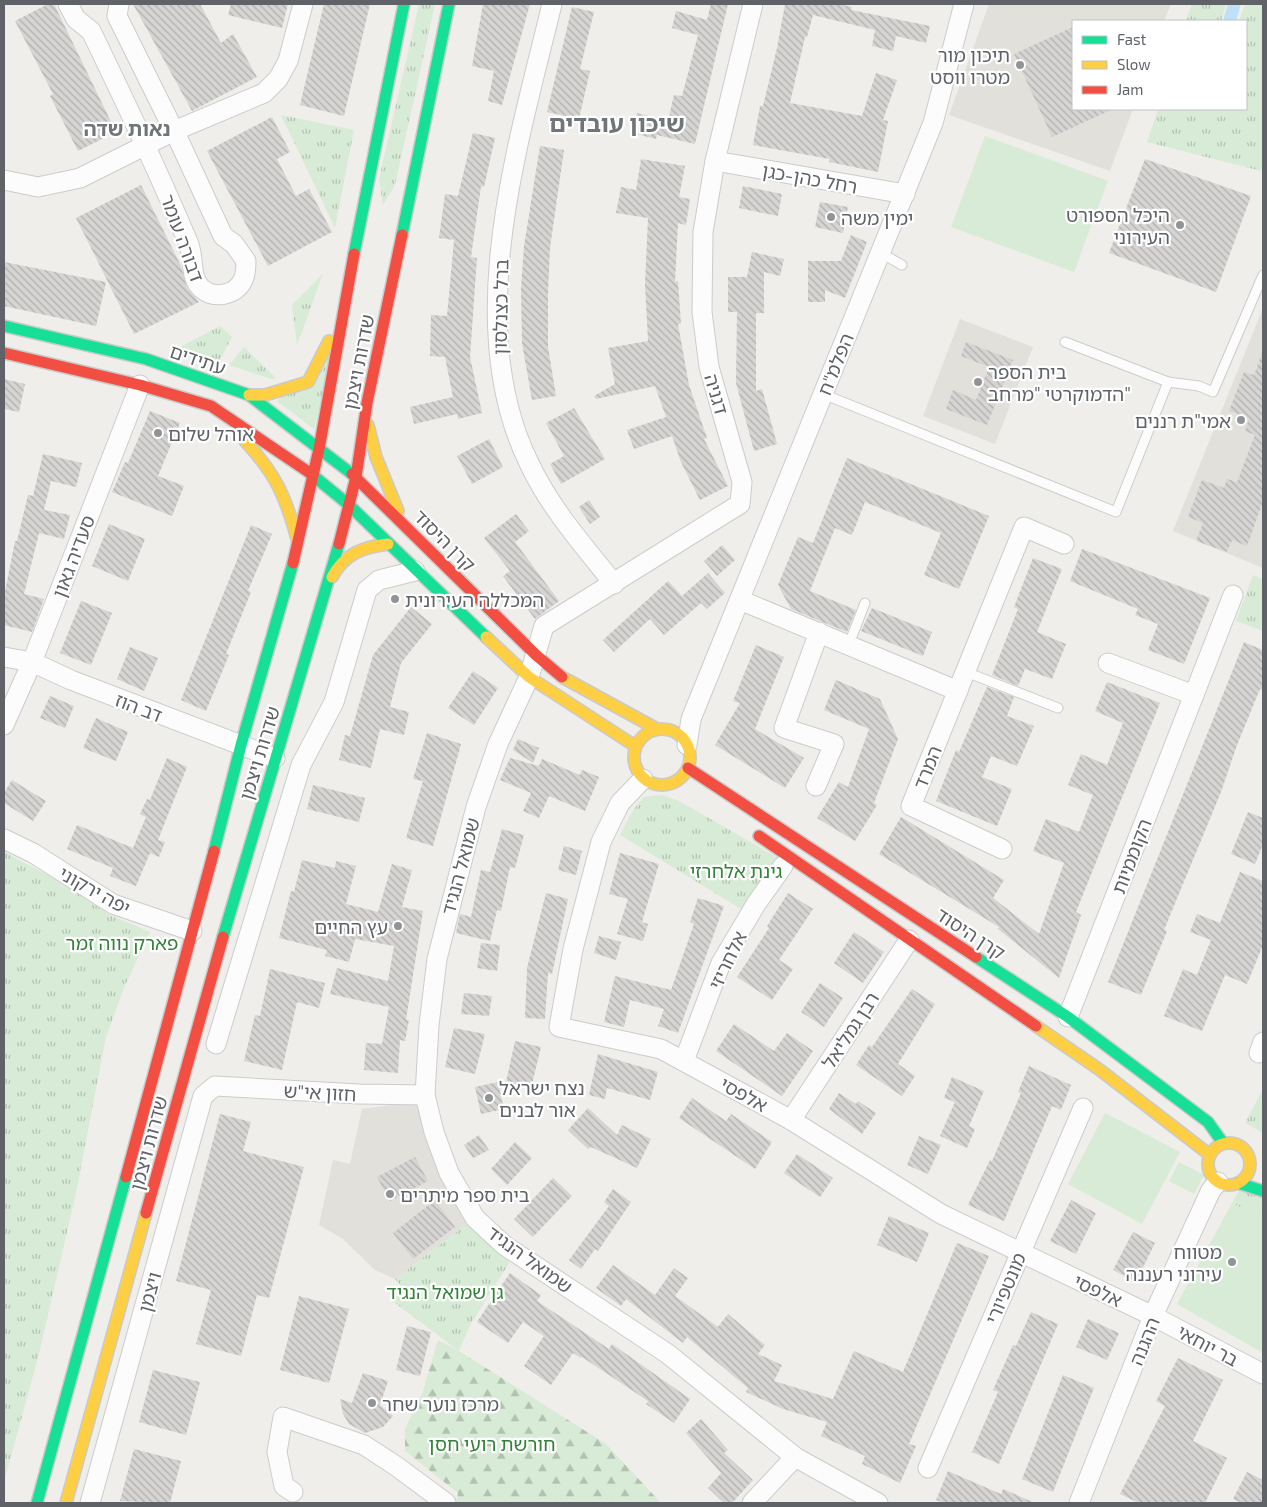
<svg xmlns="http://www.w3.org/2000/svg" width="1267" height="1507" viewBox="0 0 1267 1507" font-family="'Exo 2','Noto Sans Hebrew',sans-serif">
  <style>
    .education { fill: #e2e0da }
    .grass { fill: url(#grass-tufts) }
    .forest { fill: url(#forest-firs) }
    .garden { fill: #d8ebd6 }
    .water { fill: #bfe0f9 }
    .building { fill: url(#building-back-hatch) }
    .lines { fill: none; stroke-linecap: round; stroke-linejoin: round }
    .lane-casing { stroke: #cbcccc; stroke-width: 11 }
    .street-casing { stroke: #cbcccc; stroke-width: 21 }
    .fast-casing { stroke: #cacacb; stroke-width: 14 }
    .slow-casing { stroke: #cacacb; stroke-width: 14 }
    .jam-casing { stroke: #cacacb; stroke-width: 14 }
    .lane { stroke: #fdfcfc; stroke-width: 9 }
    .street { stroke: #fdfcfc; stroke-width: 19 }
    .fast { stroke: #16e098; stroke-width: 11 }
    .slow { stroke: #ffcf43; stroke-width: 11 }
    .jam { stroke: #f24e42; stroke-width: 11 }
    .poi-dot { fill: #919496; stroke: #fff; stroke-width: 2 }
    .labels { text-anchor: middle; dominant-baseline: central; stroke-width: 4.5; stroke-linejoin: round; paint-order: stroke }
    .poi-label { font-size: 19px; fill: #5f6368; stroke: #fff; text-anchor: start }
    .street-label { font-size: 19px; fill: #5f6368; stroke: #fff }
    .park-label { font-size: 19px; fill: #348238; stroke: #fff }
    .neighbourhood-label { font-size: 20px; font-weight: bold; fill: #70757a; stroke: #fff }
    .district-label { font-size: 24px; font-weight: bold; fill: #70757a; stroke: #fff }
  </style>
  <defs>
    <pattern id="grass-tufts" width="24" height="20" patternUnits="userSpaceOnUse" patternTransform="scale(1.25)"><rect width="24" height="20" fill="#d8ebd6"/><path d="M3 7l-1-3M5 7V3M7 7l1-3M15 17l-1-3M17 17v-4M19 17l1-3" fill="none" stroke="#b2c2b1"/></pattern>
    <pattern id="forest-firs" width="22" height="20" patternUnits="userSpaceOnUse" patternTransform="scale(1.25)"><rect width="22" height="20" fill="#d8ebd6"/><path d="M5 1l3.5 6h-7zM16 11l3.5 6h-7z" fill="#b2c2b1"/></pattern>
    <pattern id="building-back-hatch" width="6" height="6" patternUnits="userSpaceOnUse" patternTransform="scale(1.25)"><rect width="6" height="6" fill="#d6d5d3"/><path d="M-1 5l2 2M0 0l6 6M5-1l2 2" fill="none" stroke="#b1b0af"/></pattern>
  </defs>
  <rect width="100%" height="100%" fill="#efeeea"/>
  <g class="education">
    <polygon points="989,4 1171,4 1164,21 1073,21 1073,109 1133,109 1110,171 949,115"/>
    <polygon points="1263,308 1263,568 1173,531"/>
    <polygon points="960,319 1033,347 995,444 923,416"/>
    <polygon points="415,1102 467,1224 395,1279 375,1270 343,1239 319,1225 333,1160 350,1164 362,1109"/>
  </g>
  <g class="grass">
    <polygon points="419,4 435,4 395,185 383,205 379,179"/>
    <polygon points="1192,4 1226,4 1221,21 1186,21"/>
    <polygon points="1245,4 1263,4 1263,165 1261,171 1147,142 1158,109 1246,109 1246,21 1239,21"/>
    <polygon points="281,115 354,130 335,228"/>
    <polygon points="323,274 297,345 292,305"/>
    <polygon points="220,326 232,337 219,362 180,347"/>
    <polygon points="244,347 276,378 271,379 229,365"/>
    <polygon points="333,349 314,429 277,401"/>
    <polygon points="1253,575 1263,579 1263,631 1236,621"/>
    <polygon points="662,795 681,802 780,859 746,912 620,835 633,810 644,797"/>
    <polygon points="4,852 57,880 110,915 150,932 124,988 106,1037 76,1193 39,1354 4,1482"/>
    <polygon points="1263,1089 1263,1133 1245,1123"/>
    <polygon points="1240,1189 1263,1195 1263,1219 1232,1203"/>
    <polygon points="467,1224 511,1260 470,1325 459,1351 391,1300 404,1290 395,1279"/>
  </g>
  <polygon class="forest" points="438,1340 459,1351 606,1444 661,1503 456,1503 458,1493 405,1451 405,1429 422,1394"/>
  <g class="garden">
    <polygon points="985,136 1108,181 1074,272 951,227"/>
    <polygon points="1105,1113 1180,1152 1142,1224 1068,1184"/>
    <polygon points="1179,1162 1204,1175 1194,1194 1169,1181"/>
    <polygon points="1232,1203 1263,1219 1263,1353 1177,1304"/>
  </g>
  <polygon class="water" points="1228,4 1241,4 1236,21 1223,21"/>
  <g class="building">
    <polygon points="48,4 54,4 116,132 78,151 50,96 53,94 15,21"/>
    <polygon points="133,4 200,4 221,43 233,34 257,77 192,111"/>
    <polygon points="231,4 288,4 282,28 228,15"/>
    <polygon points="324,4 370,4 344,116 300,105"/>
    <polygon points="483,4 530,4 502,105 488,101 494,71 472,66"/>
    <polygon points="711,4 728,4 695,144 657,135 656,139 632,133 637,113 668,121 674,95 682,96 698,35 672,28 676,11 707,20"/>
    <polygon points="785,4 839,4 852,7 851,10 930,26 926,43 896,36 893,51 872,46 875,30 813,15 807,37 805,37 790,103 862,116 876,73 897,80 883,120 888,121 878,172 829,162 830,159 753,145 760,106 763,106 777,48"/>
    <polygon points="572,7 594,12 580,69 590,71 579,119 547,112"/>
    <polygon points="1073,27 1073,109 1113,109 1052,137 1014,54"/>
    <polygon points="272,117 290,152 277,159 296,196 309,189 332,232 268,266 207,151"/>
    <polygon points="473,133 495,138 484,187 481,186 471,257 477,258 470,357 482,413 458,419 457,414 414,424 410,407 453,397 445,357 430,356 431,315 447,316 454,240 439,238 445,194 458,196"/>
    <polygon points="540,146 564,150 550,248 548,294 548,347 556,396 532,400 522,343 521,289 524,246"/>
    <polygon points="641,159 685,166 679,197 690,199 686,225 678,223 675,282 678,281 681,324 678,324 689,385 707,438 704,439 728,486 700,500 681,462 672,436 634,449 627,430 666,417 655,386 596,399 594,396 615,384 608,348 648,341 645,284 648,218 616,213 621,187 636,190"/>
    <polygon points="1145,159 1251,196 1216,292 1109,253"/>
    <polygon points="141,185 181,266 187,288 199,302 134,334 76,218"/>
    <polygon points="743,186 782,194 778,216 739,208"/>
    <polygon points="820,202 848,207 843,233 815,227"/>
    <polygon points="851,235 867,242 845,298 825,290 825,302 808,302 808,261 841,261"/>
    <polygon points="752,252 784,259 780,276 764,272 764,313 756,313 756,391 762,389 777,444 754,451 736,383 737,312 728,312 728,277 747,277"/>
    <polygon points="4,262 106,282 96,326 4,306"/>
    <polygon points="966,342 1013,360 987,425 946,409 953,390 976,400 989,367 961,356"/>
    <polygon points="1262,353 1263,501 1247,546 1232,540 1227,552 1196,541 1203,523 1188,517 1202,480 1224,488 1227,479 1237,482 1255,435 1245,431 1249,418 1229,411 1244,372 1254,375"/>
    <polygon points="4,379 25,384 19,412 4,409"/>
    <polygon points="574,408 605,459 561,484 550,464 564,456 546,423"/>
    <polygon points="150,411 180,423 158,476 184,486 172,516 112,492 125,462 128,463"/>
    <polygon points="489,439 503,467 472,484 457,456"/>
    <polygon points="43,454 82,463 76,487 51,481 44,510 70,515 64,539 39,533 24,594 44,599 32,632 4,625 4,597 15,541 17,541 28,495 33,496"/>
    <polygon points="847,458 989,516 959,589 924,575 941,533 865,502 852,535 835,528 810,591 856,610 847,632 791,609 778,585 798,537 813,543"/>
    <polygon points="589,500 600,517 590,524 579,507"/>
    <polygon points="516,514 529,531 515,542 559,601 535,619 503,576 510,571 484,538"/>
    <polygon points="109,524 145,539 128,581 92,566"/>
    <polygon points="251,525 272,534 248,591 251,592 226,654 229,655 206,711 181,700"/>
    <polygon points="722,545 735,560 717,576 704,561"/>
    <polygon points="1082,549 1210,598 1184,664 1148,650 1158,624 1135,615 1138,609 1070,581"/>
    <polygon points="1033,558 1062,569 1037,632 1066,644 1052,679 1025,669 1018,686 992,675 1018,609 1014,607"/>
    <polygon points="708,573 725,593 707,609 701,603 664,635 650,619 614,652 603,640 668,581 682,596"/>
    <polygon points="81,601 112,613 91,665 60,653"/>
    <polygon points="411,607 432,624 401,663 390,707 409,712 404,735 380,729 371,768 339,760 345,735 350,736 373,655"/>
    <polygon points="872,608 932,632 923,656 861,631"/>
    <polygon points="1244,642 1263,650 1263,690 1260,689 1237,745 1221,792 1164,930 1167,931 1141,995 1108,982"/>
    <polygon points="756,645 784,657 755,729 804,758 785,788 715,745 740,703 733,701"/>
    <polygon points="130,647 158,658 144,691 117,679"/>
    <polygon points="473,671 498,688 474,725 448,708"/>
    <polygon points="836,680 880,699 898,739 874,803 877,805 855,841 817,818 839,782 848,787 869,729 824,710"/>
    <polygon points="1107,682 1160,703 1076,912 1081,915 1059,978 998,929 999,927 879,854 901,817 1004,880 993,898 1039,934 1064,863 1033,851 1046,819 1079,832 1093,795 1068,785 1081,754 1107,765 1123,723 1095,711"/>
    <polygon points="987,687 1014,697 1007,716 1034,726 1017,766 991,756 982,777 1012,789 997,826 936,801 956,750 959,752"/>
    <polygon points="50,696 74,706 65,728 40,718"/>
    <polygon points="96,718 128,732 116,761 83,748"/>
    <polygon points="427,733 461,744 433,846 406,838 423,781 413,779"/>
    <polygon points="518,739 539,748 533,763 513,750"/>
    <polygon points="167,758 187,767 158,840 165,842 159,857 150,853 136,886 110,876 113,868 67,849 77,825 133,848 146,817 140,814 147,799 150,800"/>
    <polygon points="510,758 539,766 542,759 580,775 582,770 599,777 585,811 549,796 539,818 523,811 531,793 500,780"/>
    <polygon points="12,780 46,801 33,821 4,803 4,793"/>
    <polygon points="313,785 365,798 359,822 307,809"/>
    <polygon points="1248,812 1263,818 1263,844 1255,864 1231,854"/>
    <polygon points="502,829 524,835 515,868 510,867 501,911 497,910 490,941 456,933 460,914 471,917 481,870 490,872"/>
    <polygon points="564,846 582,851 576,875 558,870"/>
    <polygon points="620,853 659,864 642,922 648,924 643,941 617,934 628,899 609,894"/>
    <polygon points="302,860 335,868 336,861 356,866 346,904 378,912 392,864 412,870 402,907 423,911 406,1020 409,1020 405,1041 400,1040 398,1073 364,1070 366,1043 382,1044 389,1007 330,994 337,968 388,981 394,946 355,939 349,962 325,956 327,950 279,938 291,891 294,892"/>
    <polygon points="1240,872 1263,881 1263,945 1247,984 1225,975 1202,1031 1164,1016 1183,969 1197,975 1211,940 1190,932 1197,914 1220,923"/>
    <polygon points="546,893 568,899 552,974 548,973 545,1019 525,1018 527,968"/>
    <polygon points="788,893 813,909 779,960 793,969 772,1000 737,977 769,928 767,926"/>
    <polygon points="698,898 724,906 678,1033 658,1026 664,1009 630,1000 624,1027 604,1022 615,976 671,990 694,924 690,922"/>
    <polygon points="854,932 884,952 863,983 834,963"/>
    <polygon points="599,936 621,942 616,960 594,953"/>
    <polygon points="481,943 500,945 497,971 477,968"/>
    <polygon points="270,969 325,983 319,1008 297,1002 282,1070 244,1061 255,1015 260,1016"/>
    <polygon points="820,983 843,998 824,1027 801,1012"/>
    <polygon points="912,989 935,1004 898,1064 915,1076 902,1096 856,1065 869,1045 872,1047"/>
    <polygon points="464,993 492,996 489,1016 461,1014"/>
    <polygon points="734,1024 774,1051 787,1033 813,1051 782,1096 716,1051"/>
    <polygon points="454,1028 485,1034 475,1074 445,1067"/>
    <polygon points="515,1041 541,1047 531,1088 506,1082"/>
    <polygon points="598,1054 658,1072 650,1100 607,1088 605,1099 589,1095"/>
    <polygon points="1029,1066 1071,1085 1061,1110 1052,1106 1004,1221 968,1205 990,1160 992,1161 1021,1093 1018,1092"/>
    <polygon points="952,1077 984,1091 969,1126 975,1129 967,1148 940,1136 955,1102 944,1098"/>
    <polygon points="498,1082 504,1109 481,1114 475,1087"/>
    <polygon points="839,1093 856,1104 858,1101 876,1113 862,1134 829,1109"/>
    <polygon points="692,1098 726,1121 731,1114 772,1142 755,1169 679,1118"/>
    <polygon points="588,1108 617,1135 622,1125 651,1139 637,1168 591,1147 588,1149 568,1130"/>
    <polygon points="220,1114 251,1122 243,1151 304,1167 269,1298 257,1295 241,1356 196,1344 211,1290 176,1281"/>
    <polygon points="479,1135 489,1150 473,1158 464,1145"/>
    <polygon points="919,1136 941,1145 928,1174 907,1165"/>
    <polygon points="515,1142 532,1158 507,1185 491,1169"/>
    <polygon points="797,1154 833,1178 820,1197 784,1173"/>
    <polygon points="415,1157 428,1181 390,1201 377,1177"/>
    <polygon points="553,1178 572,1196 533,1237 514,1219"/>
    <polygon points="613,1189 631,1202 598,1251 595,1249 581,1269 569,1260 609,1206 604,1202"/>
    <polygon points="435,1200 455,1227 413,1259 393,1233"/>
    <polygon points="1071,1200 1096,1213 1076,1254 1050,1241"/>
    <polygon points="889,1216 929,1233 917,1262 877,1245"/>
    <polygon points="1133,1232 1155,1243 1136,1282 1113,1270"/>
    <polygon points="957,1243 989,1256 909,1444 916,1446 900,1483 862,1464 865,1456 821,1436 827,1422 783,1409 746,1392 748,1388 687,1337 683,1343 626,1299 621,1306 596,1288 613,1265 655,1295 674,1268 688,1278 675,1296 718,1327 728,1314 765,1345 758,1354 782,1365 774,1381 833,1399 854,1351 903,1372"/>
    <polygon points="510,1273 541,1295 537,1301 609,1349 612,1344 690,1399 674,1423 646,1404 648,1401 582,1357 581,1358 573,1353 551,1385 524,1366 544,1336 523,1322 508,1343 477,1322"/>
    <polygon points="299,1296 349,1309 329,1383 280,1370"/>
    <polygon points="1031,1312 1058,1324 999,1464 972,1452 998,1392 993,1390 1013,1345 1016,1346"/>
    <polygon points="1088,1319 1119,1333 1107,1360 1076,1347"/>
    <polygon points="407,1326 431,1332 420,1376 396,1370"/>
    <polygon points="1178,1358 1223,1380 1193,1441 1227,1458 1205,1503 1139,1503 1120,1494 1165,1406 1156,1401"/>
    <polygon points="153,1370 200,1382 186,1435 139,1422"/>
    <polygon points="363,1373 388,1381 380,1405 393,1416 383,1427 365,1433 349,1424 343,1414 340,1399 352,1403"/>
    <polygon points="1063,1375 1094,1388 1053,1492 1022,1479"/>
    <polygon points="701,1419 728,1450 724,1453 753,1480 732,1503 724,1503 708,1488 721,1473 686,1433"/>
    <polygon points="134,1449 181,1461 170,1503 120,1501"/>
    <polygon points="948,1471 1001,1494 1003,1489 1035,1503 944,1503 936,1500"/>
    <polygon points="1247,1472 1263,1480 1263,1503 1242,1503 1233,1499"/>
  </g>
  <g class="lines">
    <defs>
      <g id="lane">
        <polyline points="881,253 902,265"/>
        <polyline points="1065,342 1168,382 1199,386 1213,392 1263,275"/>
        <polyline points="823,394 1116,512 1168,382"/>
        <polyline points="849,644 865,603"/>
        <polyline points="966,672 1058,708"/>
      </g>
      <g id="street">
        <path d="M 68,4 L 76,19 L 91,31 C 125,101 158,171 188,242 C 195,258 189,276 201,288 C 214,300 236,295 243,280 C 246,274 246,268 246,261 L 234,244 L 223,236 L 180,143 L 117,16 L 119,4"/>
        <path d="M 552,4 C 518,145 461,325 529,463 C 550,508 584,546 614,584"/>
        <polyline points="753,4 715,161 703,232 702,312 709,367 742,482 740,504 544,626 529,677 498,744 476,807 437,959 429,1025 425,1095 434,1132 449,1173 475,1218 504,1245 668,1354 795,1457 878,1503"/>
        <polyline points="715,161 905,194"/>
        <polyline points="4,180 38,187 80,178 174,131 264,93 278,79 288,61 303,4"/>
        <polyline points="740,600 958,691"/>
        <polyline points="4,657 32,662 71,680 275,758"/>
        <polyline points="1108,663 1194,695"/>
        <polyline points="4,725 32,662 140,385"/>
        <polyline points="687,745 691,719 933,123 964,4"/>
        <polyline points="643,779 620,803 601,842 573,949 559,1027 661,1049 791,1120 941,1214 1153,1316 1263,1374"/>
        <polyline points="816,786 834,744 784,728 819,632"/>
        <polyline points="4,839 33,853 113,904 192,931"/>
        <polyline points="1002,849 911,806 1024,527 1064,544"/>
        <polyline points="1068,1017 1233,595"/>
        <polyline points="216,1044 301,765 334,702 367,590 379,580 415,571"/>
        <polyline points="1259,1053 1263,1042"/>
        <polyline points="684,1061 721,963 756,904 783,866"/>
        <polyline points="791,1120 909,940"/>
        <polyline points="928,1468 1083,1108"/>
        <polyline points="293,1492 284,1486 277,1452 283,1417 364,1445 396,1466 446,1503"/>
        <polyline points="90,1503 203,1096 215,1086 359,1094 425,1095"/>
        <polyline points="752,1503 795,1457"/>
        <polyline points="1079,1503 1153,1316 1211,1190 1218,1182"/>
      </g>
      <g id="fast">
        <polyline points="402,235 449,4"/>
        <polyline points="354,254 404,4"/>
        <polyline points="4,326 146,359 249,395 352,474"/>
        <polyline points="310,473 349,505 486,637"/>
        <polyline points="214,851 241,745 293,563"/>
        <polyline points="223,937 339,544"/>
        <polyline points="976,957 1068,1017 1208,1122 1223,1143"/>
        <polyline points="1238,1183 1263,1191"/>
        <polyline points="37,1503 126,1177"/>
      </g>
      <g id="slow">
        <polyline points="249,395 265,395 308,382 329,341"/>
        <polyline points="368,425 376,457 398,511"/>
        <path d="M 245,441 C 275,473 286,497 297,539"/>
        <path d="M 332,577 C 344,554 363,547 388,544"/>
        <polyline points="486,637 529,677 635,746"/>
        <polyline points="562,677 657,729"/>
        <circle cx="662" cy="757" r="28"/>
        <polyline points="1036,1026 1100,1070 1210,1155"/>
        <circle cx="1229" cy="1164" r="21"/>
        <polyline points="66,1503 146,1213"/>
      </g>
      <g id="jam">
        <polyline points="4,353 140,385 211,406 310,473"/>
        <polyline points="352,474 536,655 562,677"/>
        <polyline points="339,544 356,477 367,403 402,235"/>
        <polyline points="293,563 319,449 354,254"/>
        <polyline points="688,768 976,957"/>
        <polyline points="759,836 1036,1026"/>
        <polyline points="126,1177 214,851"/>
        <polyline points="146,1213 223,937"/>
      </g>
    </defs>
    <use href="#lane" class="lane-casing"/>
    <use href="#street" class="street-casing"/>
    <use href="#fast" class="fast-casing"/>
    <use href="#slow" class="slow-casing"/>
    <use href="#jam" class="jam-casing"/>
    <use href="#lane" class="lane"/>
    <use href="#street" class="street"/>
    <use href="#fast" class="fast"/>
    <use href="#slow" class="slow"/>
    <use href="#jam" class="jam"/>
  </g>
  <g class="poi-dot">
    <circle cx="1020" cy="65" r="5"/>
    <circle cx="831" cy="217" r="5"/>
    <circle cx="1180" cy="225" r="5"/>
    <circle cx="978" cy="382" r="5"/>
    <circle cx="1241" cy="420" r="5"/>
    <circle cx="158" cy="433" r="5"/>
    <circle cx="395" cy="599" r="5"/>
    <circle cx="398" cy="926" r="5"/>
    <circle cx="489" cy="1098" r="5"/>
    <circle cx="390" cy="1194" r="5"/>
    <circle cx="1232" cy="1262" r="5"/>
    <circle cx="372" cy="1403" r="5"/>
  </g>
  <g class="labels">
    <g class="poi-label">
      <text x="1010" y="54" text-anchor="end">תיכון מור<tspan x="1010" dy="22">מטרו ווסט</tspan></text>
      <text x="1170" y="214" text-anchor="end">היכל הספורט<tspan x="1170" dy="22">העירוני</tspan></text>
      <text x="841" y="217">ימין משה</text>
      <text x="988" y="371">בית הספר<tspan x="988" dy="22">הדמוקרטי "מרחב"</tspan></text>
      <text x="1231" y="420" text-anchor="end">אמי"ת רננים</text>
      <text x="168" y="433">אוהל שלום</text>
      <text x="405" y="599">המכללה העירונית</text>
      <text x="388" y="926" text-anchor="end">עץ החיים</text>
      <text x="499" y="1087">נצח ישראל<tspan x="499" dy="22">אור לבנים</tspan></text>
      <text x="400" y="1194">בית ספר מיתרים</text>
      <text x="1222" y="1251" text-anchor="end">מטווח<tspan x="1222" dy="22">עירוני רעננה</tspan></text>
      <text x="382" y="1403">מרכז נוער שחר</text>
    </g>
    <g class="street-label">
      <text transform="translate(810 178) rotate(10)">רחל כהן-כגן</text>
      <text transform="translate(183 238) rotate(70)">דבורה עומר</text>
      <text transform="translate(500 307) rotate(-89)">ברל כצנלסון</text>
      <text transform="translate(198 359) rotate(19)">עתידים</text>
      <text transform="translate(358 362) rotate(-79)">שדרות ויצמן</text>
      <text transform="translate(835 364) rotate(-68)">הפלמ"ח</text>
      <text transform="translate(717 394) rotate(74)">דגניה</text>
      <text transform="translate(445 540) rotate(45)">קרן היסוד</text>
      <text transform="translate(73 556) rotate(-69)">סעדיה גאון</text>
      <text transform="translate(139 707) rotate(21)">דב הוז</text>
      <text transform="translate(259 753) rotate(-73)">שדרות ויצמן</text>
      <text transform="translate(927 767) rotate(-68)">המרד</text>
      <text transform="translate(1131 856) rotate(-69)">הקוממיות</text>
      <text transform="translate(460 866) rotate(-75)">שמואל הנגיד</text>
      <text transform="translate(95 890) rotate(29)">יפה ירקוני</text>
      <text transform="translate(971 933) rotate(33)">קרן היסוד</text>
      <text transform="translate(727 960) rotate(-64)">אלחריזי</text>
      <text transform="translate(850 1030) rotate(-57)">רבן גמליאל</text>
      <text transform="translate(320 1092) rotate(3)">חזון אי"ש</text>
      <text transform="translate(744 1094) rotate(29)">אלפסי</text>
      <text transform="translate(148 1143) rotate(-75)">שדרות ויצמן</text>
      <text transform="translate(530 1259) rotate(36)">שמואל הנגיד</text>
      <text transform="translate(1005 1288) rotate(-67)">מונטפיורי</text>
      <text transform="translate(1098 1290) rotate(25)">אלפסי</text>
      <text transform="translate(149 1292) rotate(-75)">ויצמן</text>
      <text transform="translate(1144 1341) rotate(-68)">ההגנה</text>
      <text transform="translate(1208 1345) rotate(28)">בר יוחאי</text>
    </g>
    <g class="park-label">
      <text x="736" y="870">גינת אלחרזי</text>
      <text x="122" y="942">פארק נווה זמר</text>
      <text x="445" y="1291">גן שמואל הנגיד</text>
      <text x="492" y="1443">חורשת רועי חסן</text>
    </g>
    <g class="neighbourhood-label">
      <text x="127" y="128">נאות שדה</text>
    </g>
    <g class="district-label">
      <text x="617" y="122">שיכון עובדים</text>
    </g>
  </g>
  <rect width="1267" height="1507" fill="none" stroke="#5f6368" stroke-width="10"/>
  <rect x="1072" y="20" width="175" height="90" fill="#ffffff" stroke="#bfc1c3"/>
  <rect x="1082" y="36" width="25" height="8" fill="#16e098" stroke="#bfc1c3"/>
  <text x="1117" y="45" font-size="15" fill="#5f6368">Fast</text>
  <rect x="1082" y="61" width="25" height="8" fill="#ffcf43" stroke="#bfc1c3"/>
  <text x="1117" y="70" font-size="15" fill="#5f6368">Slow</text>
  <rect x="1082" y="86" width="25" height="8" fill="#f24e42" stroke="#bfc1c3"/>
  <text x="1117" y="95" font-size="15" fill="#5f6368">Jam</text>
</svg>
